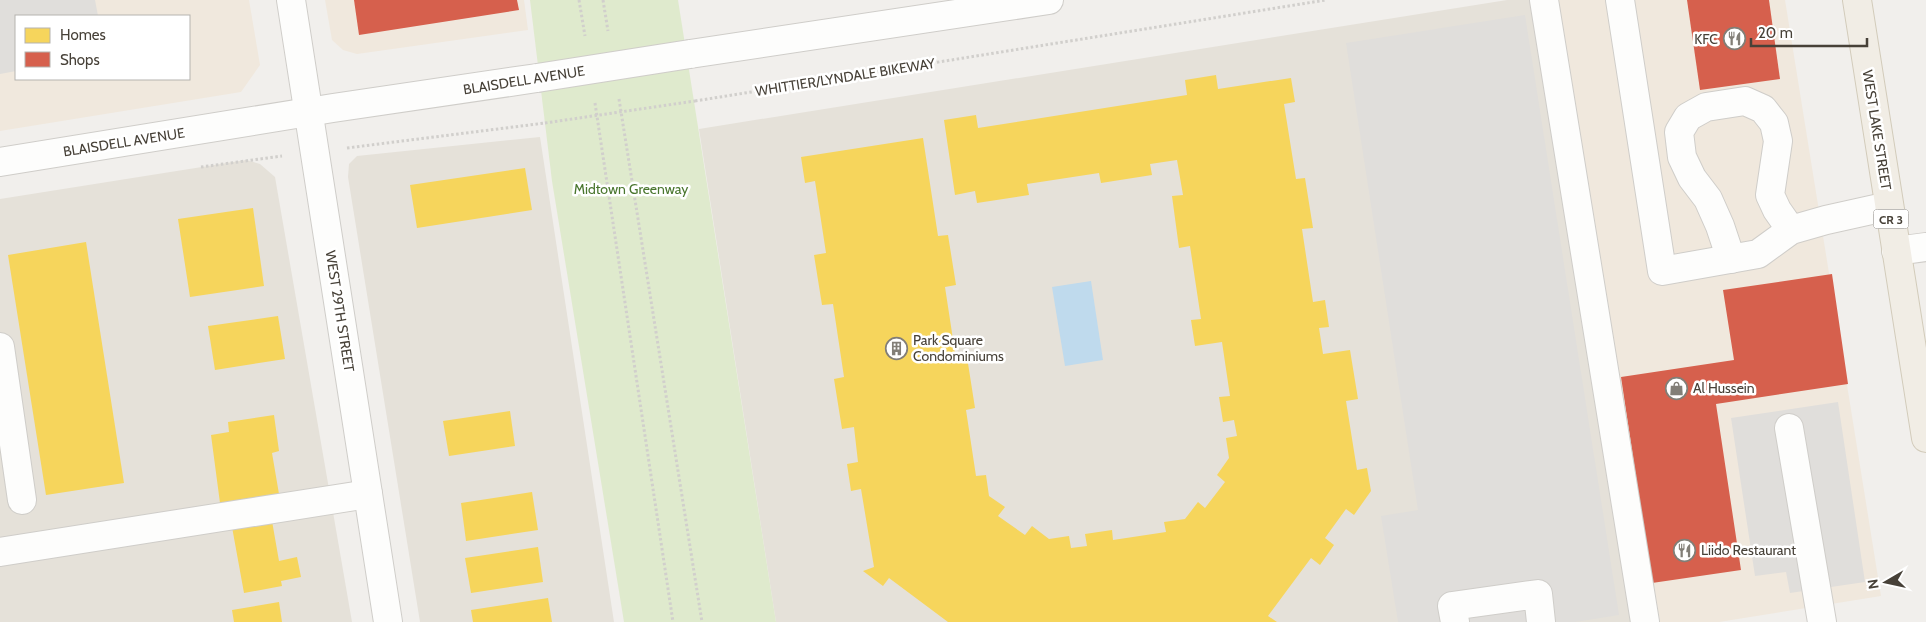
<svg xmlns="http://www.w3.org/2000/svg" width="1926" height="622" viewBox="0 0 1926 622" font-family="Cabin,sans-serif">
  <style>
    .residential { fill: #e5e1d9 }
    .commercial { fill: #f0e8dd; fill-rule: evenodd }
    .green { fill: #dfeacd }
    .parking { fill: #e0dedb }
    .water { fill: #bfdaed }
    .homes { fill: #f6d55c }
    .shops { fill: #d6604d }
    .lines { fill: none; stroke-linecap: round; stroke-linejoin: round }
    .minor-casing { stroke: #cfcdc9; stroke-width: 30 }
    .major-casing { stroke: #d2cbba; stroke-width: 30 }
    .path { stroke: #d1cfcc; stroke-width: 3; stroke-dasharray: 2.5 2.5; stroke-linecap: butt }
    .minor { stroke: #fdfdfc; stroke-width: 28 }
    .major { stroke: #f1ede5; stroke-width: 28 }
    .minor-bridge-casing { stroke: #cfcdc9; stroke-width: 30; stroke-linecap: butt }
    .path-bridge { stroke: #d1cfcc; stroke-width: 3; stroke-dasharray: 2.5 2.5; stroke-linecap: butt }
    .minor-bridge { stroke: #fdfdfc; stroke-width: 28 }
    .labels { text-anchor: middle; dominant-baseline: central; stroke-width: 5; stroke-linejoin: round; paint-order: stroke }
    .shield { fill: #fff; stroke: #7e7a74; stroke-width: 1 }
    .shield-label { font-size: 12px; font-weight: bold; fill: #474138 }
    .poi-label { font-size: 14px; fill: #474138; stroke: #fff; text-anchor: start }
    .street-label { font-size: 14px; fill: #474138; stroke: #fff }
    .park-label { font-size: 14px; fill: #49762e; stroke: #fff }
  </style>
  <rect width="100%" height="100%" fill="#f1efec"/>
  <g class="residential">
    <polygon points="1507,0 1532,0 1634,622 776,622 699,129"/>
    <polygon points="540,137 614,622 420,622 348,177 349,164 357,156"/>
    <polygon points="246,160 260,164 275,177 352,622 0,622 0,199"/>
  </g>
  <g class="commercial">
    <path d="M 0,0 L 249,0 L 260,65 L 241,92 L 0,131 ZM 16,16 L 189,16 L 189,79 L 16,79 Z"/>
    <polygon points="325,0 524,0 528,30 357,54 343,50 332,40"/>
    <polygon points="1558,0 1785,0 1881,596 1719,622 1660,622"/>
  </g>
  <polygon class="green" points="530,0 678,0 776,622 624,622 552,181"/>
  <g class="parking">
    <polygon points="0,0 95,0 98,16 16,16 16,71 0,74"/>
    <polygon points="1525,15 1619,615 1575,622 1398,622 1381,516 1418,510 1346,43"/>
    <polygon points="1838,402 1865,582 1790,593 1786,572 1755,576 1731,418"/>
  </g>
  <polygon class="water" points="1091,281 1103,360 1065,366 1052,287"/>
  <g class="homes">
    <polygon points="1216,75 1218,89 1291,78 1295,102 1284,104 1296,179 1305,178 1313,228 1302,229 1313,302 1325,300 1329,327 1319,328 1323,354 1350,350 1358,399 1346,401 1357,470 1367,468 1371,491 1354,515 1346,509 1325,538 1334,545 1320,565 1311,558 1268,616 1277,622 948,622 889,578 883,586 863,571 874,567 861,489 851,491 847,464 858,462 854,427 842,429 834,379 844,377 833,304 822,305 814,255 826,253 815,181 805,183 801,157 923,138 938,236 948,235 956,285 945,287 956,359 967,357 975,408 966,410 976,476 986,475 989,496 1005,507 998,516 1025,535 1032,526 1049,539 1069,536 1071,548 1087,546 1085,534 1112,530 1113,540 1166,532 1164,522 1185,519 1198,502 1205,508 1225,482 1217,475 1229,458 1226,438 1237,436 1234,420 1223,422 1219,397 1230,396 1222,342 1195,346 1191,320 1201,319 1190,246 1179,248 1172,196 1183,195 1177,160 1150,164 1152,175 1101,183 1099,173 1027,184 1029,195 977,203 975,191 955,195 944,120 976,115 978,128 1187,95 1185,80"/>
    <polygon points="525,168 532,210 417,228 410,185"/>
    <polygon points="253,208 264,286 190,297 178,219"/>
    <polygon points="86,242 124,483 46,495 8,255"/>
    <polygon points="278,316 285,359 215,370 208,326"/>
    <polygon points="510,411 515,446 449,456 443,421"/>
    <polygon points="274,415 279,451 272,453 279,494 220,503 211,435 229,432 228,422"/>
    <polygon points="532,492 538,530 466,541 461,503"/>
    <polygon points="272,521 279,561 297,557 301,577 281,581 282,586 244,593 232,527"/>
    <polygon points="538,547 543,582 471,593 465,558"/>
    <polygon points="548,598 552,622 473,622 471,610"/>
    <polygon points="279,602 282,622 234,622 232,610"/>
  </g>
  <g class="shops">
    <polygon points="354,0 517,0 519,10 359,35"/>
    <polygon points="1687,0 1769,0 1780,79 1700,90"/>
    <polygon points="1832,274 1848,384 1716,404 1741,570 1652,583 1621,377 1734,360 1723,290"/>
  </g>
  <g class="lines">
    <defs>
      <g id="minor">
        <polyline points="291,0 388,622"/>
        <polyline points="1544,0 1645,622"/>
        <polyline points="1620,0 1662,271 1758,254 1791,230 1826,220 1889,206"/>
        <polyline points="690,54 1049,0"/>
        <polyline points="0,162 333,108 537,78"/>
        <polyline points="1896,251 1926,247"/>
        <polyline points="1731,259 1720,226 1708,199 1692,178 1682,157 1679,132 1688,117 1706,107 1745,101 1763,109 1774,123 1778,141 1770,195 1777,210 1791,230"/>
        <polyline points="0,347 22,500"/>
        <polyline points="1789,428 1822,622"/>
        <polyline points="0,552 368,494"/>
        <polyline points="1455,622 1452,606 1538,594 1541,622"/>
      </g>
      <polyline id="major" points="1857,0 1926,438"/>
    </defs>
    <use href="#minor" class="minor-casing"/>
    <use href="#major" class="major-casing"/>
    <g class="path">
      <polyline points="579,0 585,36"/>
      <polyline points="603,0 608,31"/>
      <polyline points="619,99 702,622"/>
      <polyline points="695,101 1326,0"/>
      <polyline points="595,103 673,622"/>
      <polyline points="347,148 545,123"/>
      <polyline points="201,167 282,156"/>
    </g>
    <use href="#minor" class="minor"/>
    <use href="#major" class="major"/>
    <defs>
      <polyline id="minor-bridge" points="537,78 690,54"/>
    </defs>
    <use href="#minor-bridge" class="minor-bridge-casing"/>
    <polyline class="path-bridge" points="545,123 695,101"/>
    <use href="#minor-bridge" class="minor-bridge"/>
  </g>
  <defs>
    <symbol id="restaurant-ring" viewBox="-11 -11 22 22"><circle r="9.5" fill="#fff" stroke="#827e77" stroke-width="1.5"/><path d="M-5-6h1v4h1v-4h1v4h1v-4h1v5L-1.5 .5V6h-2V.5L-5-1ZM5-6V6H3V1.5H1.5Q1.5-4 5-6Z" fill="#827e77"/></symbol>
    <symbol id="building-ring" viewBox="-11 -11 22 22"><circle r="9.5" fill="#fff" stroke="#827e77" stroke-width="1.5"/><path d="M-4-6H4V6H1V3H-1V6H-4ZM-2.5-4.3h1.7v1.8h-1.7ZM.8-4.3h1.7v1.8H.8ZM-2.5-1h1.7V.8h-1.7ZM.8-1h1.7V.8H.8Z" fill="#827e77"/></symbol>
    <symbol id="shop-ring" viewBox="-11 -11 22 22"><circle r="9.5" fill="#fff" stroke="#827e77" stroke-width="1.5"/><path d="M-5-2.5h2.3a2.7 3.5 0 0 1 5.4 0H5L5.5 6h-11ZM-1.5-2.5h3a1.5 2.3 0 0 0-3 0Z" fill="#827e77"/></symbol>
  </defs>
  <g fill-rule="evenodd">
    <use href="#restaurant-ring" x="1722" y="26" width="25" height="25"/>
    <use href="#building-ring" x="884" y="336" width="25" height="25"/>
    <use href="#shop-ring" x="1664" y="376" width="25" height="25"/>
    <use href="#restaurant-ring" x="1672" y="538" width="25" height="25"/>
  </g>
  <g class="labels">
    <rect class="shield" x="1873.5" y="209.5" width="35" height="19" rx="4"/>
    <g class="shield-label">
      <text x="1891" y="219">CR 3</text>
    </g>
    <g class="poi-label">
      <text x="1718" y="39" text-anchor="end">KFC</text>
      <text x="913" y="340">Park Square<tspan x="913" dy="16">Condominiums</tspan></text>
      <text x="1693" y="388">Al Hussein</text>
      <text x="1701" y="550">Liido Restaurant</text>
    </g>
    <g class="street-label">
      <text transform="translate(845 77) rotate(-9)">WHITTIER/LYNDALE BIKEWAY</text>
      <text transform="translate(524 80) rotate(-9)">BLAISDELL AVENUE</text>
      <text transform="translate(1877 130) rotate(81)">WEST LAKE STREET</text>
      <text transform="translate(124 142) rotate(-9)">BLAISDELL AVENUE</text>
      <text transform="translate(340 311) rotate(81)">WEST 29TH STREET</text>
    </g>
    <g class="park-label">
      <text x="631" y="189">Midtown Greenway</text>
    </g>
  </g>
  <rect x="15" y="15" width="175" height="65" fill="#ffffff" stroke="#b5b3af"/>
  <rect x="25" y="28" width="25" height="15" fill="#f6d55c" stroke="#b5b3af"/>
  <text x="60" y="40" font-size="15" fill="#474138">Homes</text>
  <rect x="25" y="52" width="25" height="15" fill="#d6604d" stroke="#b5b3af"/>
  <text x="60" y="65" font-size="15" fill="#474138">Shops</text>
  <g transform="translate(1886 582) rotate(261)" stroke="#ffffff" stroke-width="4" paint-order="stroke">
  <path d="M0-4L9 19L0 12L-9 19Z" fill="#474138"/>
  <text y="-8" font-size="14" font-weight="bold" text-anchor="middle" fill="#474138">N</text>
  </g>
  <path d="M1751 38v8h116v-8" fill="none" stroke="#474138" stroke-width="2.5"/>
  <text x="1758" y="38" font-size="15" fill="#474138" stroke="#ffffff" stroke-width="4" paint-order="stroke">20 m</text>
</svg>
